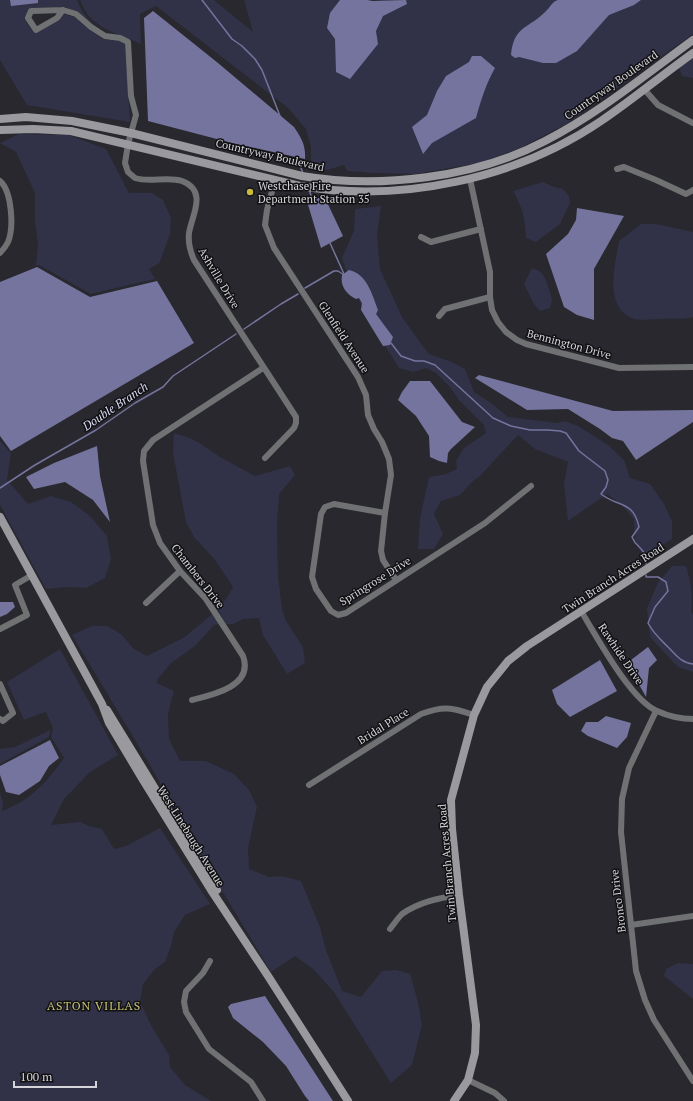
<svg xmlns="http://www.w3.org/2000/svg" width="693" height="1101" viewBox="0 0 693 1101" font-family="'PT Serif',serif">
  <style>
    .green { fill: #313148 }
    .water { fill: #75749e }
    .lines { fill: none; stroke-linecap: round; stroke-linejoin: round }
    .stream { stroke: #75749e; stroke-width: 1.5 }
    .street { stroke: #707173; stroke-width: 6 }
    .secondary { stroke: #99999e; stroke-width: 8 }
    .poi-dot { fill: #c5bc3d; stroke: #111114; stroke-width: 1.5 }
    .labels { text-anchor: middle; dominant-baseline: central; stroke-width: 3; stroke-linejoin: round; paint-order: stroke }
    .street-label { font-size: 11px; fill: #d5d5d9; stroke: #111114 }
    .poi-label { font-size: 11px; fill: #d5d5d9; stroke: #111114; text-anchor: start }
    .water-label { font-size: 12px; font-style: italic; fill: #dcddf8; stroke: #111114 }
    .neighbourhood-label { font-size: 12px; letter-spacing: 1px; fill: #c7c274; stroke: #111114 }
  </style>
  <rect width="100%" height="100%" fill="#28282e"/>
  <g class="green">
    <path d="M 0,0 L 77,0 C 82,15 94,27 108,34 L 93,25 L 78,12 L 62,6 L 61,7 L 31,8 C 23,21 25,20 33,32 L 37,32 L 64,14 L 74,17 L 89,29 L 103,39 L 118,41 L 125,44 L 130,122 L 27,105 L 0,60 Z"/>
    <path d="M 80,0 L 214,0 L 253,32 L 244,0 L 367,0 L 373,1 L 384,0 L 693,0 L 693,34 L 568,123 L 522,147 L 479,163 L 415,174 L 374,173 L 347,171 L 344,165 L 327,170 L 311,165 L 311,147 L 306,129 L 288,108 L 156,6 L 140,14 L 141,44 C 117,33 89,28 80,0 Z"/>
    <polygon points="693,56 693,78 682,76 679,67"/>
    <polygon points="19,134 69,135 106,149 129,193 152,193 163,200 171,218 170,234 161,259 159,263 149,269 155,279 91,294 39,265 36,265 38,245 35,220 35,193 16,152 0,143"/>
    <path d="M 543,182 L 554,187 L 563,189 L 569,196 L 570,203 L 560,224 L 536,242 L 526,238 C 525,218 523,209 513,191 Z"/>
    <polygon points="381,206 377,235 380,269 402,317 422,345 429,354 452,362 465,369 474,392 491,403 508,417 557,423 565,421 578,426 608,445 624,460 630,478 650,484 664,504 672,521 672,539 655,550 642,554 635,539 634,519 620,503 607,494 568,521 564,484 568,462 535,449 518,435 479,477 473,481 460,495 441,501 434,514 443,534 434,549 418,549 420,518 429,477 446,474 457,469 456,461 464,448 486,433 484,425 459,400 450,387 436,373 426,368 413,372 399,368 367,317 350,282 342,258 354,231 355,209"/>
    <path d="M 641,224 L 656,224 L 693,232 L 693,317 C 681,320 671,318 659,319 C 652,319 641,321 634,319 C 603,308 615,265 619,241 Z"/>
    <polygon points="532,268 541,272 546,280 552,299 550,308 540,311 534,304 524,284"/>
    <polygon points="174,433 190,438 201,444 220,457 255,476 290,466 295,475 279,494 277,526 278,576 282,609 286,621 303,647 305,663 287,674 263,635 259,618 243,619 233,624 226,624 217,609 227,598 233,587 215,560 194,537 186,522 173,453"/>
    <polygon points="0,441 11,453 7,480 28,504 51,496 71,502 90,516 107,536 111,559 105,578 86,588 67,587 46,589 0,505"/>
    <path d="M 672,566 L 686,566 C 691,581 693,597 691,612 L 693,614 L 693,672 L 678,667 L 650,637 L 647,608 L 658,583 Z"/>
    <polygon points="212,614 219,624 214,625 196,645 170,664 157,680 157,683 174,691 168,714 169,739 180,761 206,761 234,774 249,790 257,807 248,848 249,869 269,877 282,876 301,881 320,927 326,950 342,991 361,997 382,971 396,970 410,974 418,1002 422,1025 412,1065 391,1083 334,992 313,969 295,956 271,972 212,874 147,760 72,635 92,626 107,626 121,634 134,649 147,656 185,637"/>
    <path d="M 60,649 L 118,755 L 90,772 L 64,799 L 51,825 L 80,822 L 89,826 L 102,829 L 114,849 L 126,846 L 160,828 L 210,904 L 185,915 L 174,932 L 171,946 L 165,962 L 155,969 L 143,984 L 140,1002 L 152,1027 L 169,1055 L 170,1067 L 185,1085 L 211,1101 L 0,1101 L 0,793 L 3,803 L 2,811 C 31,800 46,783 64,758 L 51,737 L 53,728 L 46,712 L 42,713 L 24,720 L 7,682 Z"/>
    <polygon points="50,730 49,737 0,764 0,749 15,747"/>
    <polygon points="678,963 693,964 693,999 664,976 666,969"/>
  </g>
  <g class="water">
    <polygon points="10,0 38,0 38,3 11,6"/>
    <polygon points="340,0 367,0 373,1 406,0 407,4 383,16 376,31 378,44 350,79 336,72 335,39 327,28 330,13"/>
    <path d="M 558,0 L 641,0 L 634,5 L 609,15 L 577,51 L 556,63 L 543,63 L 519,57 L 515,58 L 511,55 C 514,24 530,29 547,10 C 551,6 552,2 558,0 Z"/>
    <path d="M 153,11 L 218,63 L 294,127 C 301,137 306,146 305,159 L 232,143 L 148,121 L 144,18 Z"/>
    <path d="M 472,56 L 481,56 L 495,68 C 486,84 481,100 476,118 L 432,143 L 423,154 L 412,127 L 427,115 L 437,91 L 446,76 L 469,62 Z"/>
    <polygon points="306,198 325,198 343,236 321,248"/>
    <polygon points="577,208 624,216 594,269 594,320 577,315 564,307 546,254 568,234 576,220"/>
    <polygon points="37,267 90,297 157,281 194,343 11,451 0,436 0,282"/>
    <path d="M 349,270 C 367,274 372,294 378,310 L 376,314 L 393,337 L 390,345 L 383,346 L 361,310 L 362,303 L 359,298 L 356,299 C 346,294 340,286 342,275 Z"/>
    <polygon points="479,375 613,411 693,410 693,422 636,460 623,441 612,438 600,429 568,409 527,410 475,378"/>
    <polygon points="410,381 430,381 462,422 475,427 451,449 448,453 447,463 439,461 430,457 429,436 416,416 398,400 402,392"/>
    <polygon points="97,446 100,476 110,522 93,500 65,482 34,489 26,477 54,463"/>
    <polygon points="0,602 13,602 15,607 7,614 0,617"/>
    <polygon points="648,647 657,660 649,668 646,697 627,663"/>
    <polygon points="600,660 617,691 570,717 557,704 552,690"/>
    <polygon points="606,716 631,723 627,737 617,748 588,736 581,731 586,722 598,722"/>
    <polygon points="50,740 59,758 49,766 40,781 19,795 6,792 0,775 0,766"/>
    <polygon points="265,996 333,1101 309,1101 305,1096 286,1066 263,1042 233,1018 228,1007 231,1004"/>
  </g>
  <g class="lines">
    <g class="stream">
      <polyline points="202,0 232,39 242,46 255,59 262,70 280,116"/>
      <polyline points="296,156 303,173"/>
      <polyline points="309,189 312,199"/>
      <polyline points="330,243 344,274"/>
      <polyline points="305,288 334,271 338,271 344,275"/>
      <polyline points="244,329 281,304 298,294"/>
      <path d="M 391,343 L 401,356 L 415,361 L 424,361 L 435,365 L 493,418 L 511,426 L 530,430 L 548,430 L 560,431 L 566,433 L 579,451 L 605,471 L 608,480 L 606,487 L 601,494 C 619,508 633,500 639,527 L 632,537 C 637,550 646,546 646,564"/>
      <polyline points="0,488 35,465 96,430 135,403 163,387 173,376 236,334"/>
      <path d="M 646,575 L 646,577 L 658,577 L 666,582 L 668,591 L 655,607 L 648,623 C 653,633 660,639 668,647 C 676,655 681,663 693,664"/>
    </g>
    <g class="street">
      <path d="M 63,10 L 57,18 L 36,30 L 28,18 L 31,11 L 63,10 L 76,14 L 91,27 L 105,36 L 120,38 L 128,42 L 131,96 L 136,115 L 128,144 L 125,163 L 128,172 L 135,178 C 150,183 167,176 182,181 C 208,191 192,215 189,233 C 188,242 190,251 194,260 L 296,417 L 296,423 L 294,428 L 265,458"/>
      <polyline points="644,89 658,105 693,123"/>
      <polyline points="617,169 624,167 656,180 686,194 693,190"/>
      <polyline points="470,179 490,272 490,297 492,310 498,322 506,332 517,340 526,344 619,368 693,367"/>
      <polyline points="275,180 267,210 265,225 274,248 358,377 366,395 368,415 374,429 382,442 389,459 391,475 385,513 381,551 383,560 396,580"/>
      <path d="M 0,181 C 12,191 14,228 8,242 C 6,246 3,250 0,253"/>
      <polyline points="421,237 431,242 481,229"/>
      <polyline points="439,316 445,309 490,297"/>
      <polyline points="385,513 334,504 325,507 321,514 312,577 316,589 331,611 338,615 346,613 485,523 531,486"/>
      <polyline points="146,603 180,571"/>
      <path d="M 581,611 C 597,637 630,699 657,711 C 668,716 681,719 693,719"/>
      <polyline points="0,629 27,615 15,585 32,575"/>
      <polyline points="0,684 13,713 3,721 0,719"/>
      <path d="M 192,700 C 213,695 254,686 243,656 L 206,599 L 180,571 L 160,543 L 153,525 L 143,461 L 144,451 L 153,440 L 263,368"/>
      <polyline points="656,711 629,768 622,799 621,832 636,971 645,1000 654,1020 693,1081"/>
      <path d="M 309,785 L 421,714 C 443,706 451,707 474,715"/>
      <polyline points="631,925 693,916"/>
      <path d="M 390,929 C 394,924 398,918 402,914 C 419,902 439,898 459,895"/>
      <polyline points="210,961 203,973 186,991 184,1002 186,1012 209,1049 251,1082 263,1101"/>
      <polyline points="468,1080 495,1093 504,1101"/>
    </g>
    <g class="secondary">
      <path d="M 0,119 L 26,117 L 72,121 L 131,133 L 302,176 C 379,189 475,178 545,141 C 598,114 645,75 693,40"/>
      <path d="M 0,130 L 33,129 L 71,131 L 300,186 C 401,203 516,179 601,121 C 632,100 662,75 693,53"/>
      <polyline points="0,517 102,704 109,723 143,780 211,890 268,976 348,1101"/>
      <polyline points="107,710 217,890"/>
      <polyline points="454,1101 468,1080 475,1053 476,1025 459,895 452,829 451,800 474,715 487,687 508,661 527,646 693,539"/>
    </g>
  </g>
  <circle class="poi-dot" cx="250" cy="192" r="4"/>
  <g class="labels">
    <g class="street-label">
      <text transform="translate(611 85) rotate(-35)">Countryway Boulevard</text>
      <text transform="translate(270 155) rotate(13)">Countryway Boulevard</text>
      <text transform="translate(219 278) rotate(59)">Ashville Drive</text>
      <text transform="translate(344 337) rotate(57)">Glenfield Avenue</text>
      <text transform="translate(569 344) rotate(15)">Bennington Drive</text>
      <text transform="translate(198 576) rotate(52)">Chambers Drive</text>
      <text transform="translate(613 578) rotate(-33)">Twin Branch Acres Road</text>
      <text transform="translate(375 581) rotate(-32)">Springrose Drive</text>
      <text transform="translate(621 654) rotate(56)">Rawhide Drive</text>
      <text transform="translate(383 726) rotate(-32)">Bridal Place</text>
      <text transform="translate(191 836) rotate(58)">West Linebaugh Avenue</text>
      <text transform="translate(447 863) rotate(-95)">Twin Branch Acres Road</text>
      <text transform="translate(618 901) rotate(-97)">Bronco Drive</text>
    </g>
    <g class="poi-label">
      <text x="258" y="186">Westchase Fire<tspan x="258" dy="13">Department Station 35</tspan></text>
    </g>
    <g class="water-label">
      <text transform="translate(115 406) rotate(-34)">Double Branch</text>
    </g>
    <g class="neighbourhood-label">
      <text x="94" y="1005">ASTON VILLAS</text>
    </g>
  </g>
  <path d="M14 1081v6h82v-6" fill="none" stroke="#d5d5d9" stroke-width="2"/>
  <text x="20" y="1081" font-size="12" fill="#d5d5d9" stroke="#111114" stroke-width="3" paint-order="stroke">100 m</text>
</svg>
